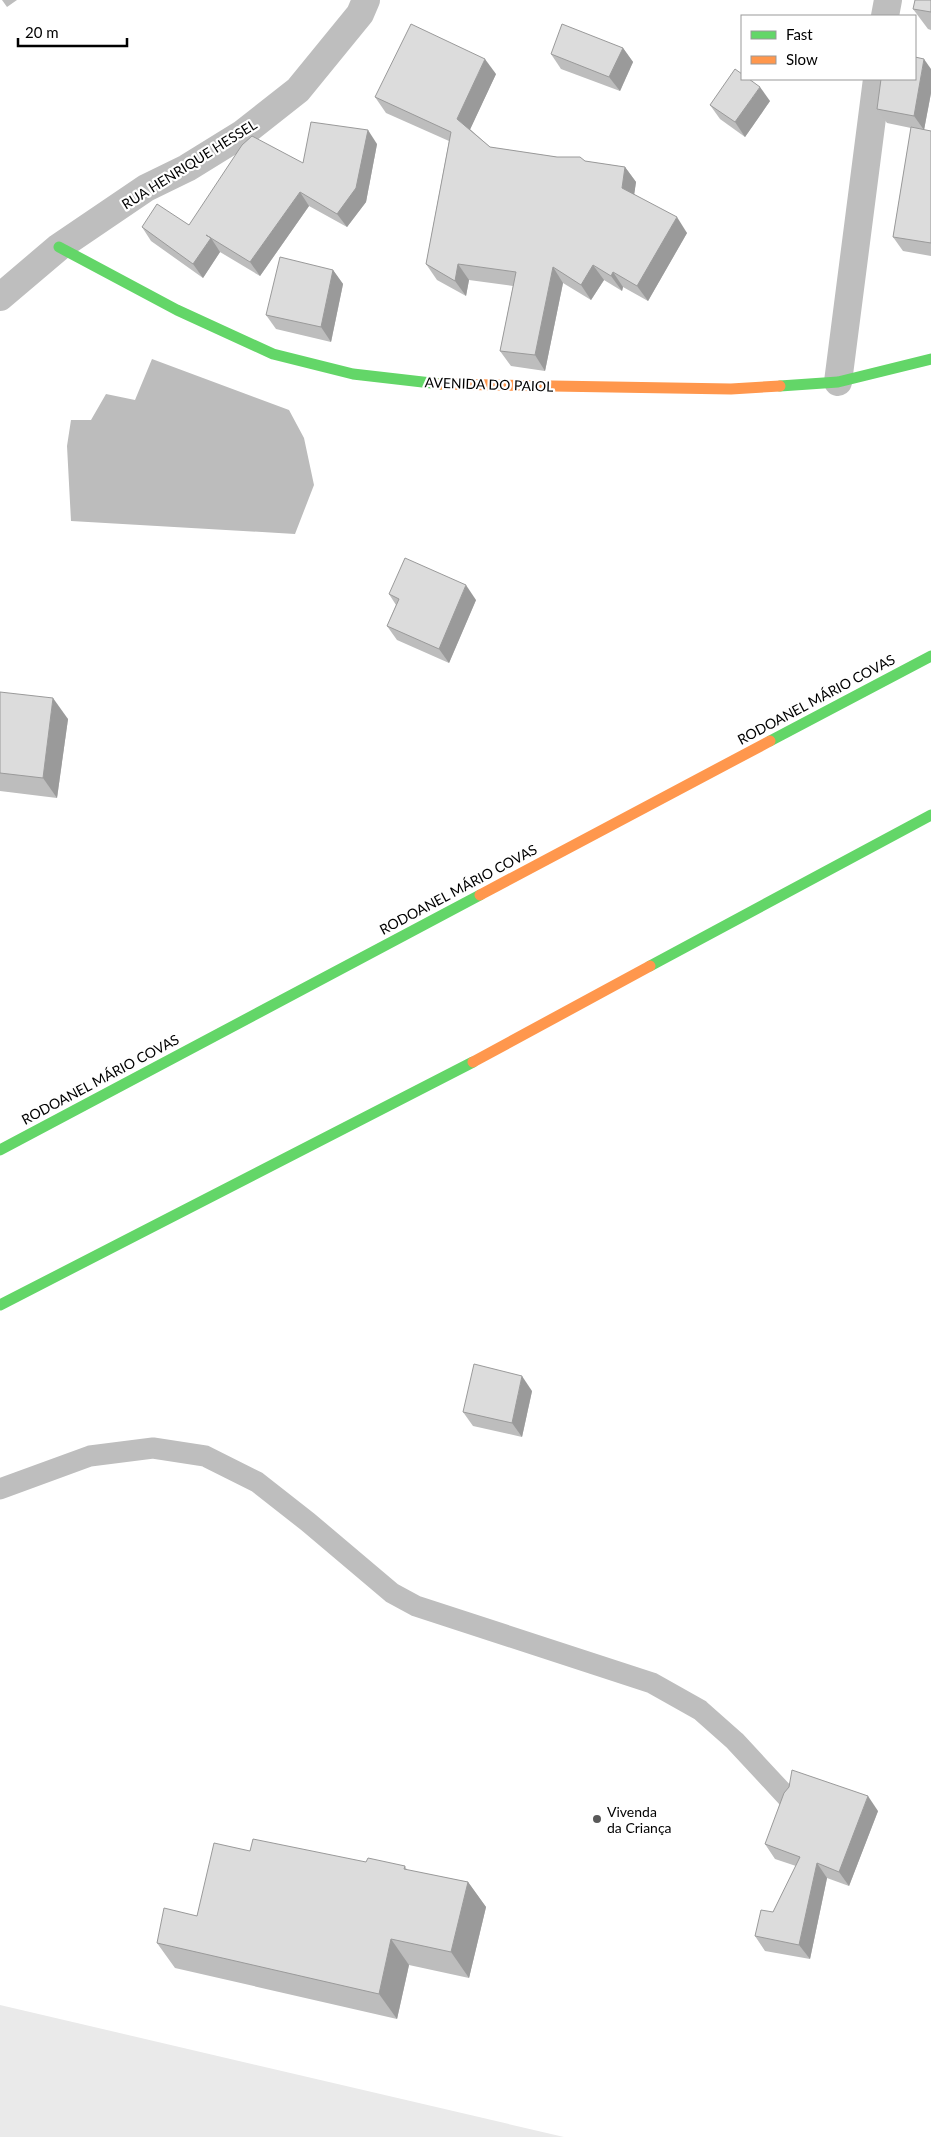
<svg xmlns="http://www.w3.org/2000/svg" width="931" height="2137" viewBox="0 0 931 2137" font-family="Lato,sans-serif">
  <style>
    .green { fill: #eaeaea }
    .water { fill: #bcbcbc }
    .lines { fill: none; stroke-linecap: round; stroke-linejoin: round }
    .lane { stroke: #bebebe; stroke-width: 21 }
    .street { stroke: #bebebe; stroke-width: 28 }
    .fast { stroke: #63d668; stroke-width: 11 }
    .slow { stroke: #ff974d; stroke-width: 11 }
    .wall { fill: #bdbdbd }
    .shaded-wall { fill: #9a9a9a }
    .building { fill: #dcdcdc; stroke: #9a9a9a }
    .poi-dot { fill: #595959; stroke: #fff; stroke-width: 2 }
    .labels { text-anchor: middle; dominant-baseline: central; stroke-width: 4.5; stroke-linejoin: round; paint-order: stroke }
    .street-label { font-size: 14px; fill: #000; stroke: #fff }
    .poi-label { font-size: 14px; fill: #000; stroke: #fff; text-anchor: start }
  </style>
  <rect width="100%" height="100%" fill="#fff"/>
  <polygon class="green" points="0,2005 564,2137 0,2137"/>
  <polygon class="water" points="152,359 289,410 304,438 314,485 295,534 71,521 67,446 71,420 91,420 106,394 135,400"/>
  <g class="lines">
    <polyline class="lane" points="0,1489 90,1456 153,1448 205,1456 257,1482 308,1522 392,1593 416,1606 652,1683 700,1710 735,1741 787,1797"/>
    <g class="street">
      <polyline points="885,16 888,0"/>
      <polyline points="0,297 59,247 146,188 187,168 242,134 298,90 360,14 366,0"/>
      <polyline points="838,382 877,79"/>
    </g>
    <g class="fast">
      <polyline points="59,247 177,310 273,354 353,374 440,384"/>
      <polyline points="780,386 838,382 931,359"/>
      <polyline points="770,741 931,656"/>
      <polyline points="650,966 931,815"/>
      <polyline points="0,1150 480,895"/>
      <polyline points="0,1305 473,1062"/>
    </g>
    <g class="slow">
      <polyline points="440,384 731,389 780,386"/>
      <polyline points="480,895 770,741"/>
      <polyline points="473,1062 650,966"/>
    </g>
  </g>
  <g class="wall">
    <polygon points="2,0 17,0 7,7"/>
    <polygon points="931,0 931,30 928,29 913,9"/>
    <polygon points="623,48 633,62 620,91 561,69 551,54"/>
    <polygon points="931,69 931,93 924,130 931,131 931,256 903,251 893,237 911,128 887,123 877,109"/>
    <polygon points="496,74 470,129 490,147 557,157 625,167 636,182 634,194 687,233 648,301 623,287 622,291 604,280 591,300 563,283 545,371 511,366 500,351 513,286 469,280 466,296 437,280 426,264 449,141 386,113 375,97"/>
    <polygon points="770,101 745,137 720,119 710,105"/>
    <polygon points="377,144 366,202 347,227 309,206 260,276 220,252 203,278 151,241 142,227 189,225 303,163"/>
    <polygon points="333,270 343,284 331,342 276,329 266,315"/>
    <polygon points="389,594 476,600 449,663 397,640 387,626 396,605"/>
    <polygon points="0,692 68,719 57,798 0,791"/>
    <polygon points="532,1391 522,1437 473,1426 463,1412"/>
    <polygon points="878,1811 849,1886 827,1878 810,1959 765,1951 755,1936 773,1912 796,1866 775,1859 765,1844"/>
    <polygon points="250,1851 405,1866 407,1870 468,1882 486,1907 469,1978 409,1965 397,2019 175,1968 157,1943 197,1916"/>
  </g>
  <g class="shaded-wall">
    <polygon points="623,48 633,62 620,91 609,77"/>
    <polygon points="485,59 496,74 468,134 457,119"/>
    <polygon points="924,59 931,69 931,93 924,130 914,116"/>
    <polygon points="760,87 770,101 745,137 735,122"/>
    <polygon points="368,130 377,144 366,202 347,227 337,214"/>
    <polygon points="625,167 636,182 633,203 622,188"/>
    <polygon points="300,192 309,206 260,276 250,262"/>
    <polygon points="677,217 687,233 648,301 637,286"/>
    <polygon points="211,238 220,252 203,278 193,264"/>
    <polygon points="458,264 469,280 466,296 455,281"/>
    <polygon points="593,265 604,280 591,300 581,285"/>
    <polygon points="553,267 563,283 545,371 535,355"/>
    <polygon points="333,270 343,284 331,342 321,327"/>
    <polygon points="613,272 623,287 622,291 611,276"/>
    <polygon points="466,585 476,600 449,663 439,649"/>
    <polygon points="53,698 68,719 57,798 43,778"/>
    <polygon points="522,1376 532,1391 522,1437 512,1423"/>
    <polygon points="868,1796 878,1811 849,1886 839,1872"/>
    <polygon points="817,1863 827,1878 810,1959 799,1945"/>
    <polygon points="468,1882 486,1907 469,1978 451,1952"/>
    <polygon points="391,1939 409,1965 397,2019 379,1994"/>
  </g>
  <g class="building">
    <polygon points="915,0 931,0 931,12 913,9"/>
    <polygon points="411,24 485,59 457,119 490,147 557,157 580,157 585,161 625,167 622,188 677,217 637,286 613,272 611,276 593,265 581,285 553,267 535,355 500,351 516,272 458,264 455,281 426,264 451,132 375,97"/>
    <polygon points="562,24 623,48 609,77 551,54"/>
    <polygon points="915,57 924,59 914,116 877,109 881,79 915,79"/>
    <polygon points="735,69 742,74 742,79 749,79 760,87 735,122 710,105"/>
    <polygon points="311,122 368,130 356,188 337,214 300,192 250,262 206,235 211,238 193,264 142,227 157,204 189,225 242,145 252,136 303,163"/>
    <polygon points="911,127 931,131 931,243 893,237"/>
    <polygon points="280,257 333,270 321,327 266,315"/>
    <polygon points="405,558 466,585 439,649 387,626 399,599 389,594"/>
    <polygon points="0,692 53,698 43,778 0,773"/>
    <polygon points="474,1364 522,1376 512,1423 463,1412"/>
    <polygon points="792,1770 868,1796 839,1872 817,1863 799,1945 755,1936 761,1910 773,1912 800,1857 765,1844 784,1793 789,1787"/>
    <polygon points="253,1839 366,1862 368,1858 405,1866 404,1869 468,1882 451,1952 391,1939 379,1994 157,1943 164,1908 197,1916 214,1843 250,1851"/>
  </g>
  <circle class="poi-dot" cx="597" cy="1819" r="5"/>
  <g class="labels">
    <g class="street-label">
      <text transform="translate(189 164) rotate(-32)">RUA HENRIQUE HESSEL</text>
      <text transform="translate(489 384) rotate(2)">AVENIDA DO PAIOL</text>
      <text transform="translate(816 699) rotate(-28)">RODOANEL MÁRIO COVAS</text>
      <text transform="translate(458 889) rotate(-28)">RODOANEL MÁRIO COVAS</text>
      <text transform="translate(100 1079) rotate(-28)">RODOANEL MÁRIO COVAS</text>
    </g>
    <g class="poi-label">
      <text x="607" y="1811">Vivenda<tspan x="607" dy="16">da Criança</tspan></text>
    </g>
  </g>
  <rect x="741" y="15" width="175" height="65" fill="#ffffff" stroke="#999999"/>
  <rect x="751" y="31" width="25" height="8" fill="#63d668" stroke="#999999"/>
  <text x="786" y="40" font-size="15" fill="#000000">Fast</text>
  <rect x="751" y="56" width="25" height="8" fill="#ff974d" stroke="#999999"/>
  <text x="786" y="65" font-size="15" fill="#000000">Slow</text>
  <path d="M18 38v8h109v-8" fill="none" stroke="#000000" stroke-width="2.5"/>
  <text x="25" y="38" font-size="15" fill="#000000" stroke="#ffffff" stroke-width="4" paint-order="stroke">20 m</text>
</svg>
